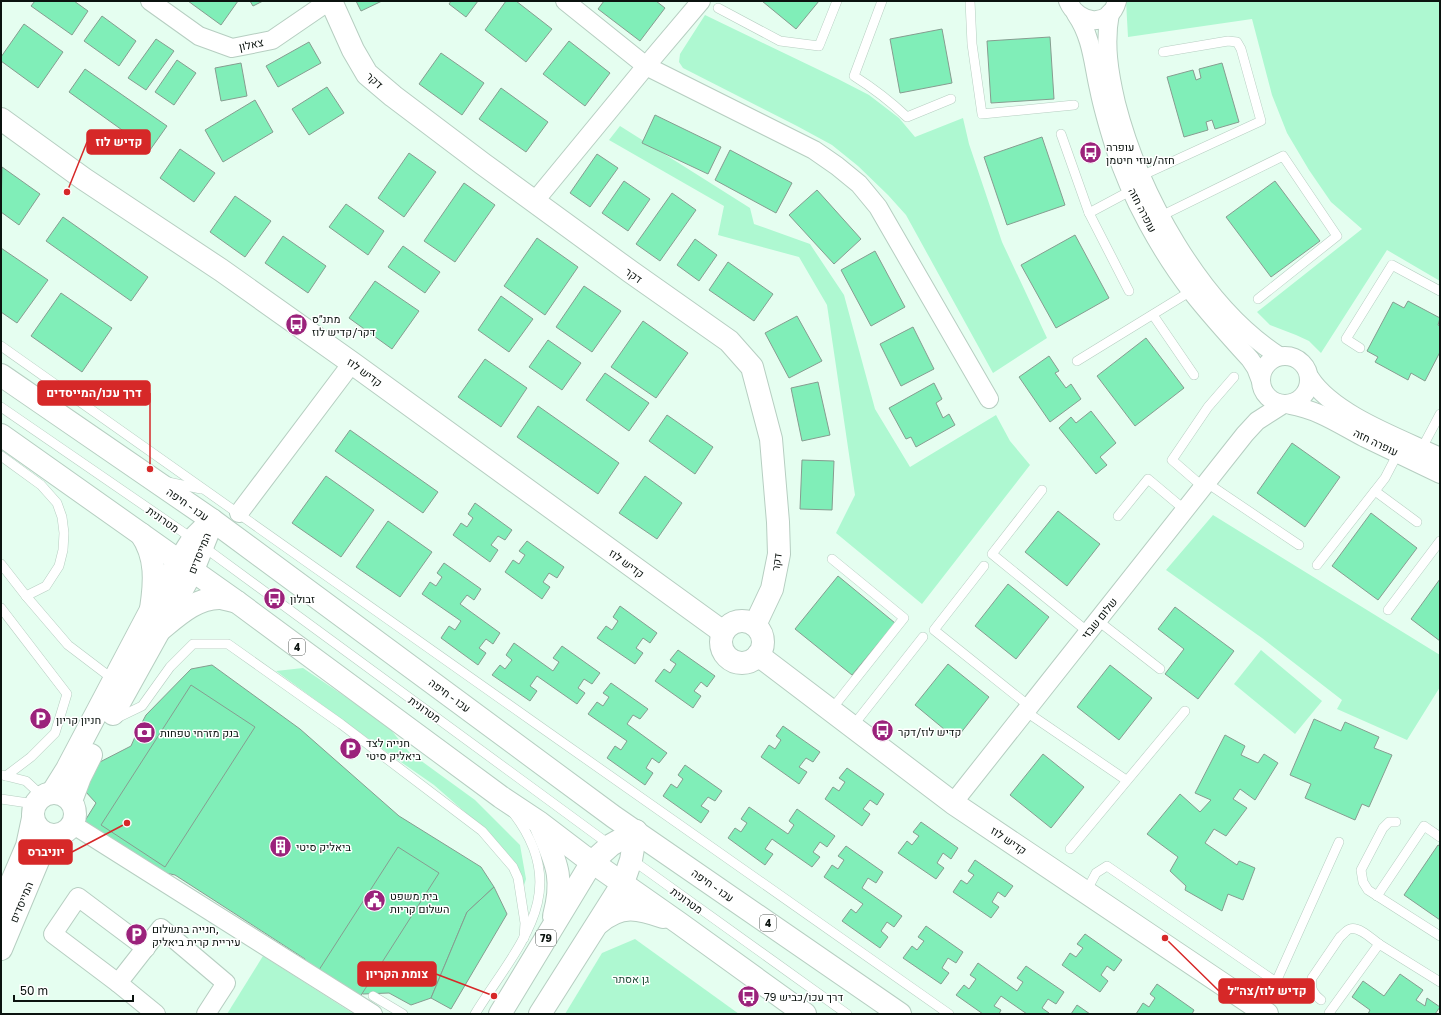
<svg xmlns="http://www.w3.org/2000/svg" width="1441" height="1015" viewBox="0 0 1441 1015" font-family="'Golos Text',Heebo,sans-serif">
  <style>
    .green { fill: #aef8d1 }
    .building { fill: #80eeb8; stroke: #869d90 }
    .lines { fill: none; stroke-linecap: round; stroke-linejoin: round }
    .lane-casing { stroke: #b6cec1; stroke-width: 10 }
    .street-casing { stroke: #b6cec1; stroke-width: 20 }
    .secondary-casing { stroke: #b6cec1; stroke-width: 24 }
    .highway-casing { stroke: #b6cec1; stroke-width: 24 }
    .lane { stroke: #fff; stroke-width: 9 }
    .street { stroke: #fff; stroke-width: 18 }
    .secondary { stroke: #fff; stroke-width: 22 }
    .highway { stroke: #fff; stroke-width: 22 }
    .labels { text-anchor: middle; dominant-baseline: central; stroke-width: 3; stroke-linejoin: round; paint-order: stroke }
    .shield { fill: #fff; stroke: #545a57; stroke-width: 1 }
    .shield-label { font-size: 10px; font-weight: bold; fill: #0b130f }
    .street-label { font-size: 11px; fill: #0b130f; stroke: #fff }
    .poi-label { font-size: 11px; fill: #0b130f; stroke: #fff; text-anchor: start }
    .park-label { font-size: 11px; fill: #1c4a35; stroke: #fff }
    .leader { fill: none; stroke: #d62828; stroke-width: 1.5 }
    .callout-dot { fill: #d62828; stroke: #fff; stroke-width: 1.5 }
    .callout { fill: #d62828; stroke: #d62828; stroke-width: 1.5 }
    .callout-label { font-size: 12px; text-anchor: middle; font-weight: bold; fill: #fff }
  </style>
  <rect width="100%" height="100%" fill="#e5fef0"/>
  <g class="green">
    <polygon points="1126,1 1440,1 1440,281 1387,250 1321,353 1309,341 1296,335 1270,325 1257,312 1362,229 1331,202 1309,170 1287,133 1272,95 1252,19 1128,37"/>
    <polygon points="705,15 838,79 869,95 899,118 915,137 963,118 969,144 1002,242 1047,338 993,373 906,215 888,195 858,166 832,145 797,126 683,68 679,62 680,54"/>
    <polygon points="620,126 750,208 754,224 810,244 844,295 875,409 910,467 996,415 1010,441 1030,465 922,604 836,533 855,495 827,305 799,257 718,235 724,206 609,140"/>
    <polygon points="1213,515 1440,655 1440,687 1407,740 1337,709 1342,700 1262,638 1166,570"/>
    <polygon points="1261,650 1322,701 1295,734 1234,684"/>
    <polygon points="303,668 387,725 409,752 475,800 520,845 526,879 523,889 482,827 434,785 388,753 276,671"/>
    <polygon points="635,939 739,1014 565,1014 602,953"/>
    <polygon points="263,956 354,1014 227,1014"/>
  </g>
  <g class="building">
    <polygon points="35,1 74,1 88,11 72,35 31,6"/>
    <polygon points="188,1 238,1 221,25"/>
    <polygon points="250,1 263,1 253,6"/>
    <polygon points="356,1 382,1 361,11"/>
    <polygon points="451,1 478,1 466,17 449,4"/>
    <polygon points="506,1 516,1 552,29 526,62 485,30"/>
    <polygon points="604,1 656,1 665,8 640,41 598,9"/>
    <polygon points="762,1 819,1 796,29"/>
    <polygon points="102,16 136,41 119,66 84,41"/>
    <polygon points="24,24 63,52 38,88 1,61 1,57"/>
    <polygon points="942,29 952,83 900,93 890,39"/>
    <polygon points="1050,37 1054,99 991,103 987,41"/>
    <polygon points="156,39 174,51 146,90 128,78"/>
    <polygon points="569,41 610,73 585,106 543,74"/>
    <polygon points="309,42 321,63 278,87 266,66"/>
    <polygon points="441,53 484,83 462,115 419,84"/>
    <polygon points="177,60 196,73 174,105 155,92"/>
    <polygon points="241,63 247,96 221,101 215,68"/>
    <polygon points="1222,63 1239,122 1215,129 1212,120 1206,122 1208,130 1184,137 1167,77 1193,70 1196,80 1201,78 1199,69"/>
    <polygon points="85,69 167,126 150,150 69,92"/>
    <polygon points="327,87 344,113 309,135 292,109"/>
    <polygon points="501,88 548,122 526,152 479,119"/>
    <polygon points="255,100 273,132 223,162 205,130"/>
    <polygon points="655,115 721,147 708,174 642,143"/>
    <polygon points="1042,137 1065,205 1007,225 984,157"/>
    <polygon points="180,149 215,173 194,202 160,178"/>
    <polygon points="730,150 792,183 776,213 715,180"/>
    <polygon points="409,153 436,172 404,217 378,198"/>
    <polygon points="597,154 618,168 590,207 570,193"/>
    <polygon points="2,167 40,194 19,225 1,212"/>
    <polygon points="624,181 650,199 628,231 602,213"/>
    <polygon points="1275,181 1320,241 1271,277 1226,217"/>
    <polygon points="464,183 495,205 455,262 424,241"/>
    <polygon points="817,190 861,239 834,264 789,215"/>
    <polygon points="672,193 696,210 660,261 636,244"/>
    <polygon points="235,196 271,221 245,257 210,232"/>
    <polygon points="346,204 384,231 368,255 329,227"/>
    <polygon points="63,217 148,277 131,301 46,241"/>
    <polygon points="1075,235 1109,298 1056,328 1021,265"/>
    <polygon points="283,236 326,266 308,293 265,263"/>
    <polygon points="537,238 578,267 545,315 504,286"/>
    <polygon points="695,239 717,255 699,281 677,265"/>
    <polygon points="403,246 440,272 425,293 388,267"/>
    <polygon points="1,248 48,280 17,323 1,312"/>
    <polygon points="875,251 905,307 871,326 841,270"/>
    <polygon points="728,262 773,294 754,321 709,290"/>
    <polygon points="375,281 419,311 392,349 349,318"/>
    <polygon points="584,286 621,311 592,352 556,327"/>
    <polygon points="61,293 112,328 82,372 31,336"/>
    <polygon points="501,296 533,319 509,352 478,330"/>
    <polygon points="1408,301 1440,318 1438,325 1440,326 1440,352 1425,381 1411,373 1408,380 1375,362 1378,357 1367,351 1393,302 1404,308"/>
    <polygon points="797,316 822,361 789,378 765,333"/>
    <polygon points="643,321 688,353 656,398 611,367"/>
    <polygon points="913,327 934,369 901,386 880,344"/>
    <polygon points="1146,338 1184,388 1135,426 1097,376"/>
    <polygon points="548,340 581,363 562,390 529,367"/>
    <polygon points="1049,356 1059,371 1055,373 1066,388 1071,384 1081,399 1050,422 1019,377"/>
    <polygon points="485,359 527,388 501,427 458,397"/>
    <polygon points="605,373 649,403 629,431 586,400"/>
    <polygon points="818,382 830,435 802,441 791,388"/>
    <polygon points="934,383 942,399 936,403 943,418 949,414 955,425 916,447 911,437 906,439 889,408"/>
    <polygon points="538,406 619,463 598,494 517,437"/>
    <polygon points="1091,411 1116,443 1100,457 1107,465 1096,474 1059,428 1071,417 1076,423"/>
    <polygon points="667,415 713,447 695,474 649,441"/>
    <polygon points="350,430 438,492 423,513 335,451"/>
    <polygon points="1292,443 1340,477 1305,527 1257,493"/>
    <polygon points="802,460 834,461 832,510 800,509"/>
    <polygon points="326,476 374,510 341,557 292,523"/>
    <polygon points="645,476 682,503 657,539 619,513"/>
    <polygon points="475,503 512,530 505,540 498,536 491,545 498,550 490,562 453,535 461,523 467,527 473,518 468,514"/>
    <polygon points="1058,511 1100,544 1067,586 1025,552"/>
    <polygon points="1371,513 1417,548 1378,600 1332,566"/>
    <polygon points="388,521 432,552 400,597 356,567"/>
    <polygon points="527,541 564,567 557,578 549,573 543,582 550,587 542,599 505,572 513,560 519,564 525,555 519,551"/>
    <polygon points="444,563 481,589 474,600 467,595 460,604 500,633 493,644 486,639 479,648 486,653 478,665 441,638 449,626 455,630 461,621 422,594 430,582 436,586 442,577 437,573"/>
    <polygon points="838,576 895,623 852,675 795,629"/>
    <polygon points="1440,579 1440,641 1411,619"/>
    <polygon points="1008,584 1049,617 1016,659 975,626"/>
    <polygon points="620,606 657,633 650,643 643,638 636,648 643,653 635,664 597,638 606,626 612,630 618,621 613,617"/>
    <polygon points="1175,607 1234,651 1198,699 1165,674 1184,649 1158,629"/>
    <polygon points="514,643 553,671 559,662 553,658 562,646 600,673 592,684 584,679 578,688 585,693 577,704 537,676 530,686 537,691 530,701 492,675 500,665 505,669 512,660 506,655"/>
    <polygon points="678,650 715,676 707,687 701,682 694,691 701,696 693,708 655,681 664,669 670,673 676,664 670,660"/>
    <polygon points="948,664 989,697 956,739 915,705"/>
    <polygon points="212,665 300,729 399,816 481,867 494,887 467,912 431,998 411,1005 389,993 363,994 304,962 305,959 175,875 143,868 83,824 96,803 85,791 96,764 131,746 138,730 146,715 191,669"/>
    <polygon points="1110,665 1152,698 1119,740 1077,707"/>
    <polygon points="611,683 648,709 640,719 633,715 627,724 667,753 659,763 652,758 646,768 653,773 645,785 607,758 615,746 621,750 627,741 588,714 597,702 603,706 609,697 603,693"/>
    <polygon points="191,685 255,727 165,867 101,825"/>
    <polygon points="1314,719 1341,731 1345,722 1379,737 1374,748 1392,755 1369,807 1362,804 1355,820 1305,798 1311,784 1290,775"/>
    <polygon points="783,726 820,752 813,762 806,758 799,767 807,772 799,784 761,757 769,745 775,749 781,740 776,736"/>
    <polygon points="1225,735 1245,746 1241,755 1258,763 1264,754 1278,763 1255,800 1240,789 1233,799 1247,808 1226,836 1214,829 1205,843 1237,865 1239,861 1255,868 1243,900 1228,894 1222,911 1185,890 1186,886 1170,871 1178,857 1147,834 1180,794 1200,812 1211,800 1195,793"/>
    <polygon points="1043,754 1084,787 1051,828 1010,795"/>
    <polygon points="685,765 722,791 715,801 708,797 701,806 709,811 701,823 663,796 671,784 677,788 683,779 678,775"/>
    <polygon points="847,768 884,794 877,805 870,800 863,809 870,814 862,826 825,799 833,787 839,791 845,782 839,778"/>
    <polygon points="749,807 788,834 794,825 789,821 797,809 835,836 827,847 820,842 813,852 820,857 812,867 772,839 765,849 773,854 765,865 728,838 735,828 741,832 747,823 741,819"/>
    <polygon points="921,822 958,848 951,859 943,853 937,863 944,868 936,879 898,853 907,841 912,845 919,836 913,832"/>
    <polygon points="1438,845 1440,846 1440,920 1404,895"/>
    <polygon points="846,846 883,872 876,883 868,878 862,888 902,916 894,927 887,922 881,931 888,937 880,948 842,921 851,909 856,913 863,904 824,877 832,865 838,869 844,860 838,856"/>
    <polygon points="398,847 439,873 358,1000 317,973"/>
    <polygon points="975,860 1013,886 1005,897 998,892 992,902 999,907 991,918 953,892 961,880 967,884 974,875 968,871"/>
    <polygon points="494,887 507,914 451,1009 431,998 467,912"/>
    <polygon points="926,926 963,952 956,963 948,958 942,968 949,973 941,984 903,958 912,946 917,950 924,941 918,937"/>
    <polygon points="1085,934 1122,960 1114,971 1107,966 1101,975 1108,981 1100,992 1062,965 1070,953 1076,957 1083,948 1077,944"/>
    <polygon points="978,963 1017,991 1023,982 1017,978 1026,966 1064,992 1056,1004 1048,999 1042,1008 1049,1013 1048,1014 1027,1014 1001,996 994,1006 1001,1010 999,1014 983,1014 956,995 964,985 969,989 976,979 970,975"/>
    <polygon points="1400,974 1423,990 1416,1000 1425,1006 1427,998 1440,1007 1435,1014 1368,1014 1370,1010 1352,997 1363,981 1384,996"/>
    <polygon points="1157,984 1194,1010 1192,1014 1136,1014 1143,1003 1149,1007 1155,998 1150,994"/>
    <polygon points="1077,1005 1090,1014 1071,1014"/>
  </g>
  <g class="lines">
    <defs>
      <g id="lane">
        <path d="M 882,1 L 854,76 C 873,88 890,101 907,117 L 951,99"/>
        <polyline points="970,1 972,44 982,114 1074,105"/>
        <polyline points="718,8 780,41 819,46 837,1"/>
        <polyline points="1061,134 1089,213 1129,291"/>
        <polyline points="1141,176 1261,121 1241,49 1237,42 1228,41 1163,52"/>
        <polyline points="1089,213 1132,190"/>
        <polyline points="1161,216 1283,156 1337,236 1258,299"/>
        <polyline points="1153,315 1194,375"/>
        <path d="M 1,346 C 317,568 632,793 949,1014"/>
        <polyline points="1360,348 1346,339 1392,265 1440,291"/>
        <polyline points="1077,361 1191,291"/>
        <polyline points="1,407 193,539 610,845"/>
        <polyline points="1422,448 1440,414"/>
        <polyline points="1,456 41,485 57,503 62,517 64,533 63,550 59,566 46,586 26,596"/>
        <polyline points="168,482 201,489"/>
        <polyline points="1207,483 1299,545"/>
        <polyline points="1203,487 1172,460 1208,407 1234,377"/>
        <polyline points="1042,490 992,554 1088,632"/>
        <polyline points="1375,491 1417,522"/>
        <polyline points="1118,516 1148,479 1185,510"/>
        <polyline points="1,564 26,596 68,645 114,680"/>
        <polyline points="1317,565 1385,478 1398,453"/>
        <polyline points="984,566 934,630 1029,706"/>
        <polyline points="1,608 67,694 55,733 31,757 6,776"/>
        <polyline points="1388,610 1440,541"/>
        <polyline points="1097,620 1160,669"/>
        <polyline points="831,710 904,618 832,559"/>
        <polyline points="1025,711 1126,780"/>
        <polyline points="115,719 142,706 170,667 193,644 228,644 341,724 482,831 513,867 518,878 525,923 524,938"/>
        <polyline points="852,727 923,637"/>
        <polyline points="2,775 26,781 42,796"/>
        <polyline points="1,799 35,804"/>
        <polyline points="1396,822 1389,822 1383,828 1361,870 1363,882 1368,890 1440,936"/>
        <polyline points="1070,849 1185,711"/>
        <polyline points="631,859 847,1014"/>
        <polyline points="1086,892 1096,873 1107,866 1276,982"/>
        <polyline points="1377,896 1424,826 1440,837"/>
        <polyline points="373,996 403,1014"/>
        <path d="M 1321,1000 C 1313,994 1310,988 1312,978 L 1340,937 C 1343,935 1346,930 1350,929 C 1359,926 1372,939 1379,944"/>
        <polyline points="1260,1009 1276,982 1339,842"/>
        <polyline points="1329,1013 1379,944 1440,982"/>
        <path d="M 475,1014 C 517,946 574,893 514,814"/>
      </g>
      <g id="street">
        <polyline points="150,1 199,36 232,48 272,40 329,1"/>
        <polyline points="565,1 646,66 814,150 837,166 859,184 878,207 989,399"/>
        <path d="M 1068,1 C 1078,25 1110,28 1117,1"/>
        <path d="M 1110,13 C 1104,44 1109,73 1116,103 C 1139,193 1200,305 1279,356"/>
        <path d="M 1076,14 C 1092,37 1093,63 1099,89 C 1103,109 1109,129 1115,148 C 1130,196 1161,252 1192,292 C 1210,315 1230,337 1250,359 L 1256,368 L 1261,381"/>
        <polyline points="534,202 646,66 701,1"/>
        <circle cx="1285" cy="380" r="24"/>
        <path d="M 1310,378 C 1334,415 1400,438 1440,457"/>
        <path d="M 1290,405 C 1319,410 1340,425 1365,438 C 1390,450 1415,462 1440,474"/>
        <polyline points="239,513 352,363"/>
        <polyline points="953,803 1245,434 1257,421 1282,405"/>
        <polyline points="72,824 373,1014"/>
        <polyline points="118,983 53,934 78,897 146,948"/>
        <polyline points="156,1014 118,983 161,928 226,983 206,1014"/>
      </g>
      <g id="secondary">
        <polyline points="331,1 353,50 367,74 393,96 483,164 631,272 729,341 752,367 771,439 778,522 779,554 772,589 755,625"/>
        <polyline points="1,119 84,179 221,270 352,363 723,632"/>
        <circle cx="742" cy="642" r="21"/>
        <polyline points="758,655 953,803 1267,1014"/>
        <polyline points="113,714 193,570 209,530"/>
        <polyline points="52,793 67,769 164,585 193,539 212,520"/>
        <circle cx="54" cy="814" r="21"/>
        <polyline points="71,801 80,777 91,755"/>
        <polyline points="1,907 27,846 33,818"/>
        <polyline points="1,949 42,851 54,835"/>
      </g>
      <g id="highway">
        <polyline points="1,375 212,520 614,817 900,1014"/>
        <polyline points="1,435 237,602 501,797 540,823 582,855 679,923 805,1014"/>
        <path d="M 141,534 C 157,557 155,582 151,609"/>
        <path d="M 160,630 C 177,616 197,597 221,598 C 226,599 232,601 237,602"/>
        <path d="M 540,824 C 555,861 565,875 554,916"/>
        <path d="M 599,923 C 621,904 638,908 663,917"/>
        <polyline points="500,1014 592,862 611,845 636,831"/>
        <polyline points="540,1014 623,883 631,860 636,831"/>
      </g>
    </defs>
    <use href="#lane" class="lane-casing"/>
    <use href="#street" class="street-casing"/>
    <use href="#secondary" class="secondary-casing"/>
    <use href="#highway" class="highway-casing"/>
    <use href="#lane" class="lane"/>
    <use href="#street" class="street"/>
    <use href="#secondary" class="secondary"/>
    <use href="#highway" class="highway"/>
  </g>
  <defs>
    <symbol id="bus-disc" viewBox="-11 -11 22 22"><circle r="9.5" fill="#9b227b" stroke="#fff"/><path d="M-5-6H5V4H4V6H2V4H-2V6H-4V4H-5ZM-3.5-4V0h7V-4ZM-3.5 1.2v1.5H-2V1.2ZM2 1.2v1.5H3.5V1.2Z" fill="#fff"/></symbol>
    <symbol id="parking-disc" viewBox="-11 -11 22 22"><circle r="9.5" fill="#9b227b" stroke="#fff"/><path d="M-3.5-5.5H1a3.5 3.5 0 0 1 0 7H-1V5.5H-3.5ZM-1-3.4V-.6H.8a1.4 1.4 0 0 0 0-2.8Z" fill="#fff"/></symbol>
    <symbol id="bank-disc" viewBox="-11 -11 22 22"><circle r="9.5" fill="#9b227b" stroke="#fff"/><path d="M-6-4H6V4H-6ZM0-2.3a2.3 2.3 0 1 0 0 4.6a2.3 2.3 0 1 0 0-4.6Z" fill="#fff"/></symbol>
    <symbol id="building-disc" viewBox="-11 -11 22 22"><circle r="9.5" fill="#9b227b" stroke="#fff"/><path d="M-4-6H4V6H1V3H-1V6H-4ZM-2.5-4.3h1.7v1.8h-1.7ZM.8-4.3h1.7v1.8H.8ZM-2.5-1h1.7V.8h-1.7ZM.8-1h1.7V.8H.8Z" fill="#fff"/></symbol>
    <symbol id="civic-disc" viewBox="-11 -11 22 22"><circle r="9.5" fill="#9b227b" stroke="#fff"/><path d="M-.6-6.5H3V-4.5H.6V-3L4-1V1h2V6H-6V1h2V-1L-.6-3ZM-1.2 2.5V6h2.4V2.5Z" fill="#fff"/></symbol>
  </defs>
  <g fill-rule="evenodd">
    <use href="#bus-disc" x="1078" y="140" width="25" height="25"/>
    <use href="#bus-disc" x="284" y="312" width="25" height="25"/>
    <use href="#bus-disc" x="262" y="586" width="25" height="25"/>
    <use href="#parking-disc" x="28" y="706" width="25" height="25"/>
    <use href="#bus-disc" x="870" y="718" width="25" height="25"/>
    <use href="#bank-disc" x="132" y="720" width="25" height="25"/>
    <use href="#parking-disc" x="338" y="736" width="25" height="25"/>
    <use href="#building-disc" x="268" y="834" width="25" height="25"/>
    <use href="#civic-disc" x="362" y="888" width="25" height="25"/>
    <use href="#parking-disc" x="124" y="922" width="25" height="25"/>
    <use href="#bus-disc" x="736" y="984" width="25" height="25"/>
  </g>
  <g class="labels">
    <g class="shield">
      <rect x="289" y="639" width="16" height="16" rx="3"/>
      <rect x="760" y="915" width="16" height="16" rx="3"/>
      <rect x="536" y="930" width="20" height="16" rx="3"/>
    </g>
    <g class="shield-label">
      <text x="297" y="647">4</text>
      <text x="768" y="923">4</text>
      <text x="546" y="938">79</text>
    </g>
    <g class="street-label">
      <text transform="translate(251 44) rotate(-12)">צאלון</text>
      <text transform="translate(375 80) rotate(43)">דקר</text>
      <text transform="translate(1143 210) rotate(63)">עופרה חזה</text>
      <text transform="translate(634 275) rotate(35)">דקר</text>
      <text transform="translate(365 372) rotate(36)">קדיש לוז</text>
      <text transform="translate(1376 442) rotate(26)">עופרה חזה</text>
      <text transform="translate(188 504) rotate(35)">עכו - חיפה</text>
      <text transform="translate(163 519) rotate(35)">מטרונית</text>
      <text transform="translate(199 553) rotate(-68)">המייסדים</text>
      <text transform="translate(776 562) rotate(-82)">דקר</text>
      <text transform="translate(627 563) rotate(36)">קדיש לוז</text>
      <text transform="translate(1099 618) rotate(-51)">שלום שבזי</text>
      <text transform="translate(450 695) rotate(36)">עכו - חיפה</text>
      <text transform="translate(425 709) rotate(36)">מטרונית</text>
      <text transform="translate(1009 840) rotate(34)">קדיש לוז</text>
      <text transform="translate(713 885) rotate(35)">עכו - חיפה</text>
      <text transform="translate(687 900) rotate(36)">מטרונית</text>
      <text transform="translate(21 902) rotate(-67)">המייסדים</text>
    </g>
    <g class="poi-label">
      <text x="1106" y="146">עופרה<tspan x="1106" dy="13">חזה/עוזי חיטמן</tspan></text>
      <text x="312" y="318">מתנ״ס<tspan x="312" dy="13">דקר/קדיש לוז</tspan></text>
      <text x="290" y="598">זבולון</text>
      <text x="56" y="719">חניון קריון</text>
      <text x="898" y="731">קדיש לוז/דקר</text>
      <text x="160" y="732">בנק מזרחי טפחות</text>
      <text x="366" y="742">חנייה לצד<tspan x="366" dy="13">ביאליק סיטי</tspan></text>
      <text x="296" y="846">ביאליק סיטי</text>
      <text x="390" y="895">בית משפט<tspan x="390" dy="13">השלום קריות</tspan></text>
      <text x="152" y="928">חנייה בתשלום,<tspan x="152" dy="13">עיריית קרית ביאליק</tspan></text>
      <text x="764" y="996">דרך עכו/כביש 79</text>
    </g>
    <g class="park-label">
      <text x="631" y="978">גן אסתר</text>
    </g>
  </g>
  <path class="leader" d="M67 192L87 142M150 469L150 393M127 823L72 852M494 996L436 974M1165 938L1219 991"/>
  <g class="callout-dot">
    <circle cx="67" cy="192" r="4"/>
    <circle cx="150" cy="469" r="4"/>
    <circle cx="127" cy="823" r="4"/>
    <circle cx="494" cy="996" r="4"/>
    <circle cx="1165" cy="938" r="4"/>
  </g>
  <g class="callout">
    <rect x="87" y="130" width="63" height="24" rx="4"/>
    <rect x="38" y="381" width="112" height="24" rx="4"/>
    <rect x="19" y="840" width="53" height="24" rx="4"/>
    <rect x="358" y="962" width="78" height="24" rx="4"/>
    <rect x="1219" y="979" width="95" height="24" rx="4"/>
  </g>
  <g class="callout-label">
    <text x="119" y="146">קדיש לוז</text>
    <text x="94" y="397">דרך עכו/המייסדים</text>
    <text x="46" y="856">יוניברס</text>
    <text x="397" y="978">צומת הקריון</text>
    <text x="1267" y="995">קדיש לוז/צה״ל</text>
  </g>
  <rect width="1441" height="1015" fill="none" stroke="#0b130f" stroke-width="4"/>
  <path d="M14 995v6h119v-6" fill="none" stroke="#0b130f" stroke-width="2"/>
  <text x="20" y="995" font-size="12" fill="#0b130f" stroke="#ffffff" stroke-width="3" paint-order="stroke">50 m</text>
</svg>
